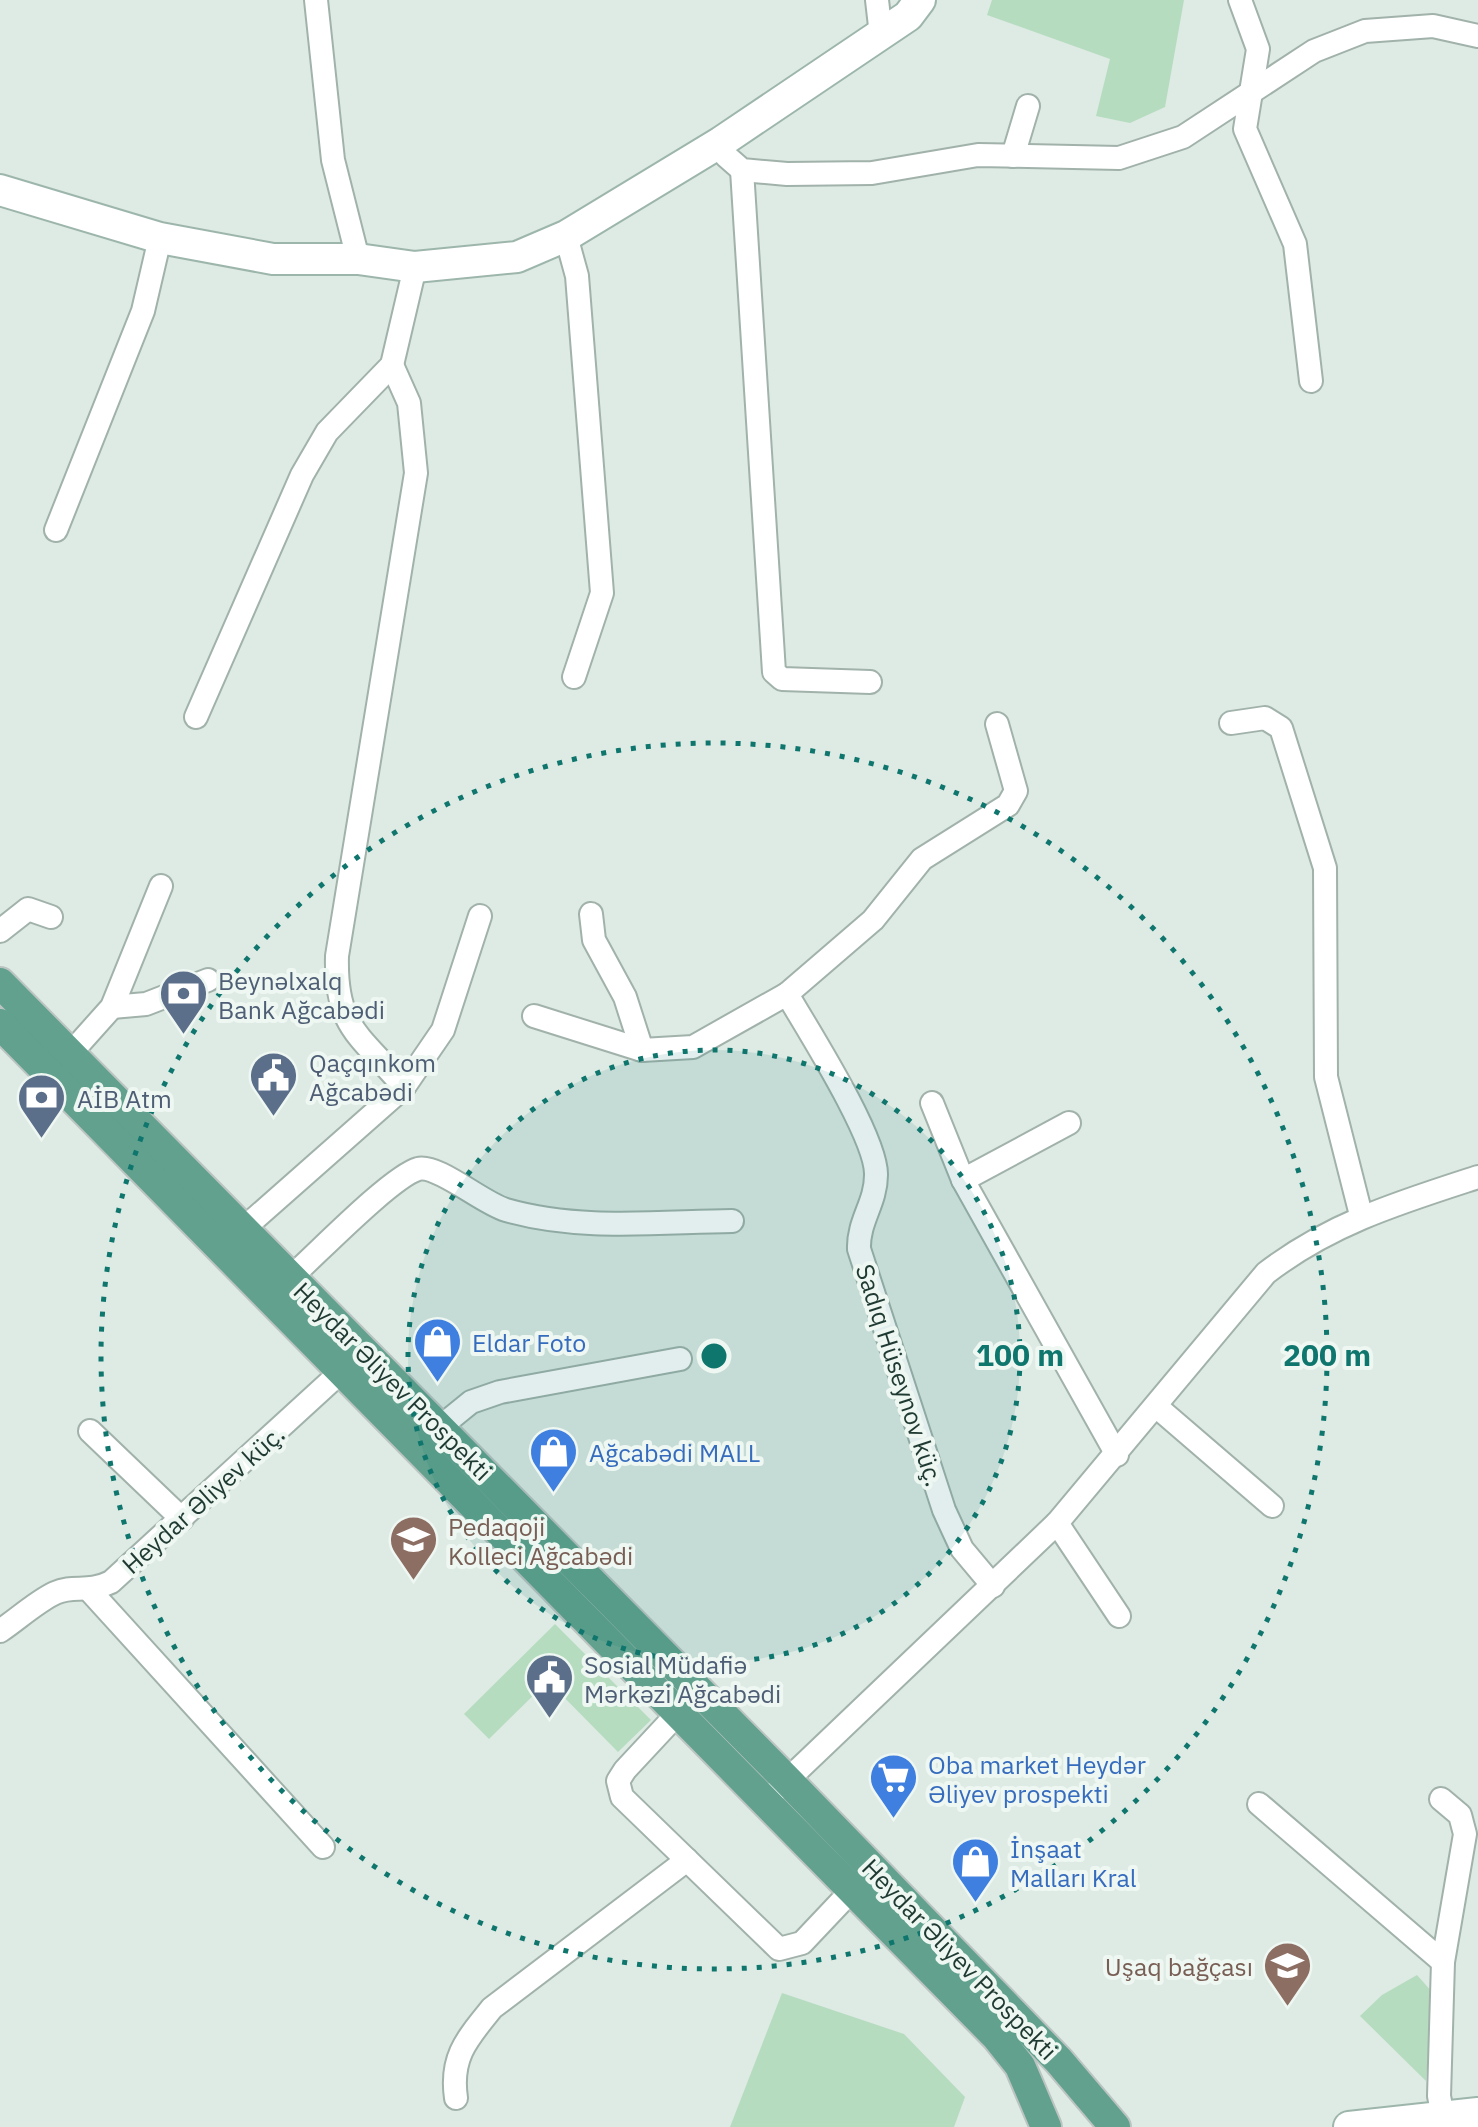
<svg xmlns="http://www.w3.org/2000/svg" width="1478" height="2127" viewBox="0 0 1478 2127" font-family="'IBM Plex Sans',sans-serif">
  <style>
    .green { fill: #b6dcbf }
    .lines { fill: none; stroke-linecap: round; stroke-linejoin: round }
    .street-casing { stroke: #a1b2ab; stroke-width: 26 }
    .secondary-casing { stroke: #9db6ac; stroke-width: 34 }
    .primary-casing { stroke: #bcc4c2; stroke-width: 34 }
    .street { stroke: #fff; stroke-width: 22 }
    .secondary { stroke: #fff; stroke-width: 30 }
    .primary { stroke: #61a18e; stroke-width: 30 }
    .ring { fill: none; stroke: #0f766e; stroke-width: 5; stroke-dasharray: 5 10 }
    .labels { text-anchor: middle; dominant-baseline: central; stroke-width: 8; stroke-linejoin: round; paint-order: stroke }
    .service-label { font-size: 25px; fill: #4e5e75; stroke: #eef7f2; text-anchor: start }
    .shop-label { font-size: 25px; fill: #366cbe; stroke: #eef7f2; text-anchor: start }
    .street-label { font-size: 25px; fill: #1f3a32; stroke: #eef7f2 }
    .education-label { font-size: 25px; fill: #785e54; stroke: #eef7f2; text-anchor: start }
    .centre { fill: #0f766e; stroke: #eef7f2; stroke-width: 5 }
    .ring-label { font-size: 30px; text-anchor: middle; font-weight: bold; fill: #0f766e; stroke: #eef7f2; stroke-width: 8; stroke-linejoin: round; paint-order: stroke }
  </style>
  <rect width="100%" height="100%" fill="#deeae4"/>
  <g class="green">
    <polygon points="992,0 1184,0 1165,107 1130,123 1096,116 1110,59 987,15"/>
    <polygon points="555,1624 651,1720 618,1752 548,1681 489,1739 464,1714"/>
    <polygon points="1417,1975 1433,1993 1426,2081 1360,2016 1382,1995"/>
    <polygon points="782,1993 904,2034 965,2097 954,2127 730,2127"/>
  </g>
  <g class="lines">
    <defs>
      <g id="street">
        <polyline points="316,0 333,160 358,259"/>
        <polyline points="877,0 881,35"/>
        <polyline points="1240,0 1258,49 1245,129 1295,244 1311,381"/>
        <polyline points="721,142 726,156 742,170 787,174 872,173 978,155 1119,158 1183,137 1314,51 1365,31 1433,26 1478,36"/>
        <polyline points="1013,156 1028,106"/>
        <polyline points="742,170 774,672 782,679 870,682"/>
        <polyline points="566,236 577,276 602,593 574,677"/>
        <path d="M 392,365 L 409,403 L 416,473 L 337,956 C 335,1029 361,1035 404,1087"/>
        <polyline points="56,530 143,311 160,238"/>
        <polyline points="196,717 302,475 327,432 392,365 415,267"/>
        <polyline points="1231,723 1265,718 1281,728 1325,868 1326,1077 1361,1215"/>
        <polyline points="591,914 594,940 625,997 642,1050"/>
        <polyline points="0,931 28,909 51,917"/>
        <path d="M 787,994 C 808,1030 877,1138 876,1175 C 876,1203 858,1221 859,1249 L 944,1510 L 962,1549 L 993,1586"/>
        <polyline points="112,1007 146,1004 208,980"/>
        <polyline points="534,1016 642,1050 693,1047 787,994 873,920 922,859 1008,805 1016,791 997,724"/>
        <polyline points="70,1054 112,1007 161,886"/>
        <polyline points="932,1103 963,1180 1117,1455"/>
        <polyline points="963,1180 1069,1123"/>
        <polyline points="243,1229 404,1087 443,1030 480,916"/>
        <path d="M 291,1277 C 316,1255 391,1177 418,1169 C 438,1164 482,1203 506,1210 C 579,1231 657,1222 732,1221"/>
        <polyline points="1157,1407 1272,1506"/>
        <polyline points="439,1428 471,1402 500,1392 680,1359"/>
        <polyline points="90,1431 182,1519"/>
        <polyline points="1057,1523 1119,1616"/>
        <polyline points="91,1592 323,1847"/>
        <path d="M 0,1631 C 18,1619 36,1602 55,1593 C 74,1584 87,1594 111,1582 L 343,1370"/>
        <polyline points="680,1711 625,1770 618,1781 622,1797 779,1949 802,1943 854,1888"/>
        <path d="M 778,1789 L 1057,1523 L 1266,1273 C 1331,1223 1401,1202 1478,1177"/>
        <polyline points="1441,1799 1460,1815 1465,1834 1443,1962 1439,2096 1443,2117"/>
        <polyline points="1259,1804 1443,1962"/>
        <path d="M 456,2098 C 450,2057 467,2039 492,2008 L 687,1860"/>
      </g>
      <g id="secondary">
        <polyline points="0,190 160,238 273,259 358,259 415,267 517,257 566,236 721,142 908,16 920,0"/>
        <polyline points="1349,2127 1478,2113"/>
      </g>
      <g id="primary">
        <polyline points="0,983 787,1780 1059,2061 1115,2127"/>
        <polyline points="0,1024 996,2036 1020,2066 1046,2127"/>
      </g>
    </defs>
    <use href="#street" class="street-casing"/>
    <use href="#secondary" class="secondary-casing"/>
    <use href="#primary" class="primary-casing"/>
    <use href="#street" class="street"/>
    <use href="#secondary" class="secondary"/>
    <use href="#primary" class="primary"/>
  </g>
  <circle cx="714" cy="1356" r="306" fill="#0f766e" fill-opacity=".12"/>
  <g class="ring">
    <circle cx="714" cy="1356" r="306"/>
    <circle cx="714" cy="1356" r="613"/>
  </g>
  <defs>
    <symbol id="bank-pin" viewBox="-11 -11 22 30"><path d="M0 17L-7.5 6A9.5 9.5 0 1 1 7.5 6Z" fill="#5c6f8a" stroke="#eef7f2"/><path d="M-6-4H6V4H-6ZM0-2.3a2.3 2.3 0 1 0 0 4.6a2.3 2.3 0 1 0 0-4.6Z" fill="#fff"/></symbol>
    <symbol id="civic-pin" viewBox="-11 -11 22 30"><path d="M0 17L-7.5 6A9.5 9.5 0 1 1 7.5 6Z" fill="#5c6f8a" stroke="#eef7f2"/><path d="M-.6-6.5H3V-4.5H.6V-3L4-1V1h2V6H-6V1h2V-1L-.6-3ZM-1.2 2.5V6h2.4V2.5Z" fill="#fff"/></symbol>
    <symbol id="shop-pin" viewBox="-11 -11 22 30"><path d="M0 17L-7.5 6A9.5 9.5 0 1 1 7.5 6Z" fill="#3f7fe0" stroke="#eef7f2"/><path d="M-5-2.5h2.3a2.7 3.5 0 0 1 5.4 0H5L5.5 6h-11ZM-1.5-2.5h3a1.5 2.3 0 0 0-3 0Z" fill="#fff"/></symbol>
    <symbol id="university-pin" viewBox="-11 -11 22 30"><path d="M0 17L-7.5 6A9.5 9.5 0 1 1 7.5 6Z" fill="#8d6e63" stroke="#eef7f2"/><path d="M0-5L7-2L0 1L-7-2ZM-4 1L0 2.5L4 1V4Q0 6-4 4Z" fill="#fff"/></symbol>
    <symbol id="supermarket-pin" viewBox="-11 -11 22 30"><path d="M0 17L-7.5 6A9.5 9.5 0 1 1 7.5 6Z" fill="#3f7fe0" stroke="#eef7f2"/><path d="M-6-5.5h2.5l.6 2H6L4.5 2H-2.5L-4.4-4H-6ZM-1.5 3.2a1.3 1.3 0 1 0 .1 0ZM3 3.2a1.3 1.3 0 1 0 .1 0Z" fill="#fff"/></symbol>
    <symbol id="school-pin" viewBox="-11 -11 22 30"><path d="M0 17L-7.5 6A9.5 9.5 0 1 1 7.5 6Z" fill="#8d6e63" stroke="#eef7f2"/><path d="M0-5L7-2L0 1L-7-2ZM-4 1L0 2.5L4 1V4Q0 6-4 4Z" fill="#fff"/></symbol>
  </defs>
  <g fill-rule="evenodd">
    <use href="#bank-pin" x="156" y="966" width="55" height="75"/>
    <use href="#civic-pin" x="246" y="1048" width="55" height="75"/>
    <use href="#bank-pin" x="14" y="1070" width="55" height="75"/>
    <use href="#shop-pin" x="410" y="1314" width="55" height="75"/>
    <use href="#shop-pin" x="526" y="1424" width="55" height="75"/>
    <use href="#university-pin" x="386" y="1512" width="55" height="75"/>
    <use href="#civic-pin" x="522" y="1650" width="55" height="75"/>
    <use href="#supermarket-pin" x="866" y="1750" width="55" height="75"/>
    <use href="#shop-pin" x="948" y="1834" width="55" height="75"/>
    <use href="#school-pin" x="1260" y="1938" width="55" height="75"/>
  </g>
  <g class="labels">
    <g class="service-label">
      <text x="218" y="980">Beynəlxalq<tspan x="218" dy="29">Bank Ağcabədi</tspan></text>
      <text x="309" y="1062">Qaçqınkom<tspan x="309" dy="29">Ağcabədi</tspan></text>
      <text x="77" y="1098">AİB Atm</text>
      <text x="584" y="1664">Sosial Müdafiə<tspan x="584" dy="29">Mərkəzi Ağcabədi</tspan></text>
    </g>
    <g class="shop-label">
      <text x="472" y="1342">Eldar Foto</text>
      <text x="589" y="1452">Ağcabədi MALL</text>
      <text x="928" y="1764">Oba market Heydər<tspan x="928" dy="29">Əliyev prospekti</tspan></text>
      <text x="1010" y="1848">İnşaat<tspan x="1010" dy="29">Malları Kral</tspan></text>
    </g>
    <g class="street-label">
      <text transform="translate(900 1375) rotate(72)">Sadıq Hüseynov küç.</text>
      <text transform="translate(393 1381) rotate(45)">Heydar Əliyev Prospekti</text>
      <text transform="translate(203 1499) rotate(-42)">Heydar Əliyev küç.</text>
      <text transform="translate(960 1959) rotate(46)">Heydar Əliyev Prospekti</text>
    </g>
    <g class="education-label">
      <text x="448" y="1526">Pedaqoji<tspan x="448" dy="29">Kolleci Ağcabədi</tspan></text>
      <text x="1253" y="1966" text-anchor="end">Uşaq bağçası</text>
    </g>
  </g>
  <circle cx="714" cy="1356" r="15" class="centre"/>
  <g class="ring-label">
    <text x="1020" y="1366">100 m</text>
    <text x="1327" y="1366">200 m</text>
  </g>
</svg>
